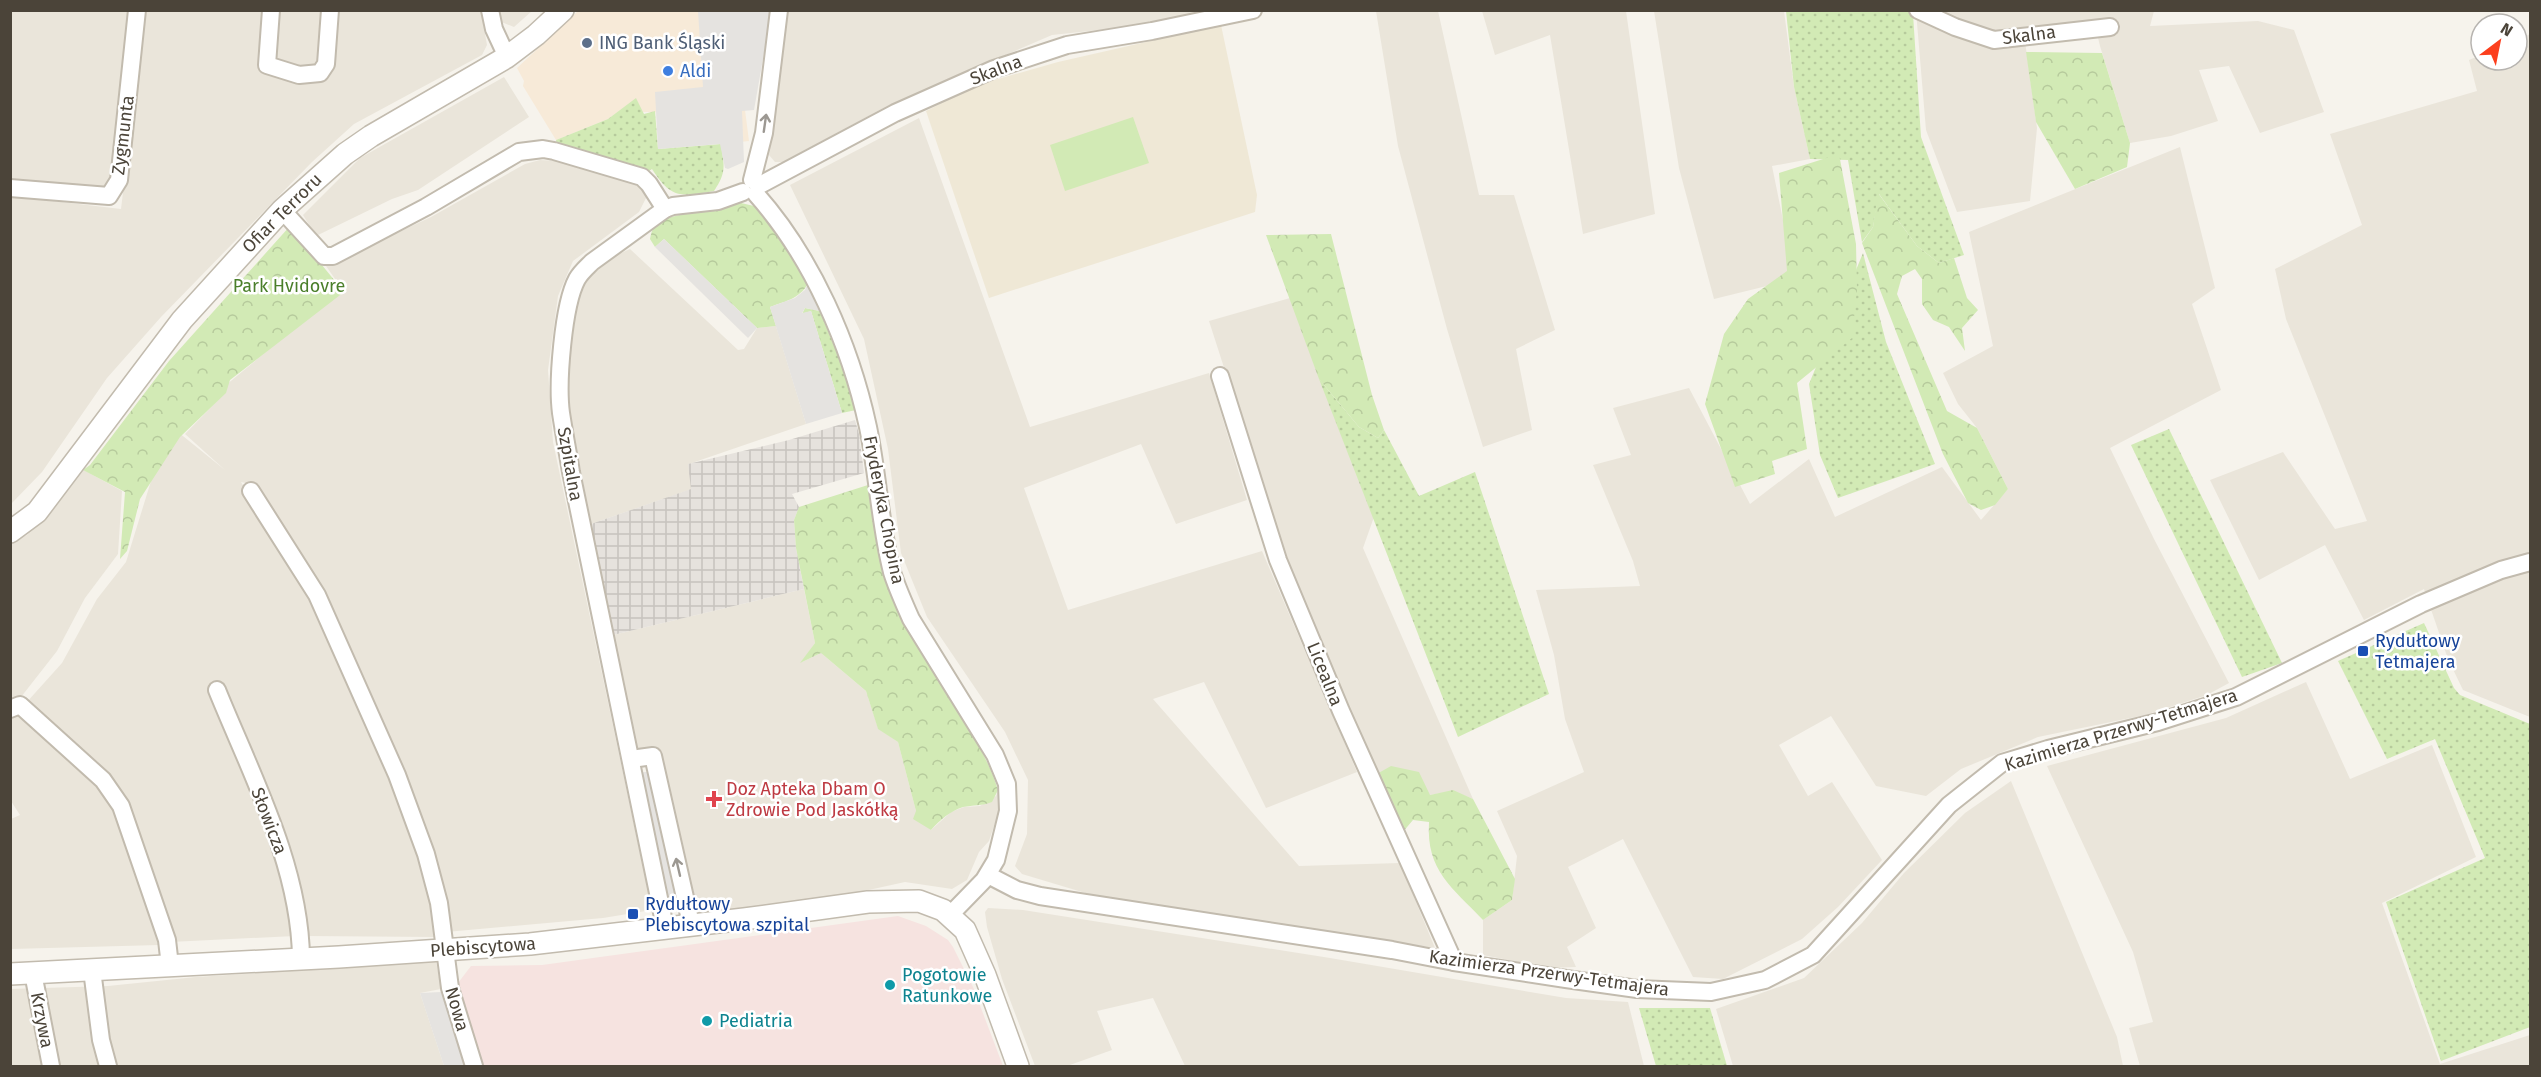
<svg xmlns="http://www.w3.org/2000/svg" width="2541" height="1077" viewBox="0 0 2541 1077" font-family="'Fira Sans',sans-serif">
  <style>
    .residential { fill: #eae5da }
    .commercial { fill: #f7ead8 }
    .industrial { fill: url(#industrial-grid) }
    .education { fill: #efe8d6 }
    .medical { fill: #f6e3e0 }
    .grass { fill: url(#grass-dots) }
    .forest { fill: url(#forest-crowns) }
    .pitch { fill: #d2eab5 }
    .parking { fill: #e5e3e0 }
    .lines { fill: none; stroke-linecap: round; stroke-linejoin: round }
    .minor-casing { stroke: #c2bbae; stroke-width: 20 }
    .tertiary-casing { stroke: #c2bbae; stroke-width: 24 }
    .minor { stroke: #fff; stroke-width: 16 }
    .tertiary { stroke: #fff; stroke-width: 21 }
    .oneway { stroke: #9c9892 }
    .service-dot { fill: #5c6f8a; stroke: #fff; stroke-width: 2 }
    .shop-dot { fill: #3f7fe0; stroke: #fff; stroke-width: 2 }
    .transit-dot { fill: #1a4fb4; stroke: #fff; stroke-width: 2 }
    .health-dot { fill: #e0444e; stroke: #fff; stroke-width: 2 }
    .culture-dot { fill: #0f9aa8; stroke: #fff; stroke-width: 2 }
    .labels { text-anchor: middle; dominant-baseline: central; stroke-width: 5; stroke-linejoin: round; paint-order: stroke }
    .street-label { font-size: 18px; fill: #4b4439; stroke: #fff }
    .service-label { font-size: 18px; fill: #4e5e75; stroke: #fff; text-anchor: start }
    .shop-label { font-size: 18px; fill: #366cbe; stroke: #fff; text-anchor: start }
    .park-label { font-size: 18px; fill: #4a7f2a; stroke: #fff }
    .transit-label { font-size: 18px; fill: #164399; stroke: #fff; text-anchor: start }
    .health-label { font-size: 18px; fill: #be3a42; stroke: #fff; text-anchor: start }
    .culture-label { font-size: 18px; fill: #0d838f; stroke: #fff; text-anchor: start }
  </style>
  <defs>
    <pattern id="industrial-grid" width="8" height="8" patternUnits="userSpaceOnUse" patternTransform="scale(1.5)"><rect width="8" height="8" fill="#e6e2dd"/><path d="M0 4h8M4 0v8" fill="none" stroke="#c7c3be"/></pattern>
    <pattern id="grass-dots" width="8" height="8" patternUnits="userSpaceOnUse" patternTransform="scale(1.5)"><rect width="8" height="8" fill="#d2eab5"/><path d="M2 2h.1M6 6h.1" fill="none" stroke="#b6ca9c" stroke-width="1.8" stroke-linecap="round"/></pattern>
    <pattern id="forest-crowns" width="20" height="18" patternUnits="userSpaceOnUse" patternTransform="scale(1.5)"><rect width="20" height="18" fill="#d2eab5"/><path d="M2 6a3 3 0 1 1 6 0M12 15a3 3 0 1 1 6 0" fill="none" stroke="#b6ca9c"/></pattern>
  </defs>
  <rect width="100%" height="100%" fill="#f6f3ec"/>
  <g class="residential">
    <polygon points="10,11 130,11 111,181 107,190 11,182"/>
    <polygon points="145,11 265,11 260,64 323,77 335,11 481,11 487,45 482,55 354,124 312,162 161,317 107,378 42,472 11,504 11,196 121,209"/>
    <polygon points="276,11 325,11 321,57 313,69 307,70 277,60 273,52"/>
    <polygon points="497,11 532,11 514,27 499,21"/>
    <polygon points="786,11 1219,11 1137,26 1052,35 887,106 783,162 775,162 769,155"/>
    <polygon points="1376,11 1438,11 1479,195 1514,195 1555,330 1516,349 1532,430 1483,447 1447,329 1398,146"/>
    <polygon points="1482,11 1626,11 1655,214 1583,234 1550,35 1495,55"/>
    <polygon points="1654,11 1784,11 1794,87 1810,159 1772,166 1795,279 1714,299 1679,168"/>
    <polygon points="1916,11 2154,11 2150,26 2258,21 2294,30 2324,112 2260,133 2229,66 2199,70 2218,121 2171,136 2130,143 2100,46 2094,21 2023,27 2037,128 2030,201 1957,212 1926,130"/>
    <polygon points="2530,34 2530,717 2463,690 2448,659 2424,589 2364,620 2325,545 2259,580 2210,480 2283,452 2335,529 2367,521 2286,319 2275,269 2362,225 2330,134 2477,91 2469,60 2481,55 2481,60 2517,60 2517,40"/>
    <polygon points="504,77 529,117 418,190 392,199 316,236 303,215 360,158"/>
    <polygon points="919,118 1030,427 1209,373 1247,500 1176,524 1141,444 1024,488 1068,610 1262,551 1357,772 1266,808 1204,682 1153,699 1299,866 1400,863 1435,948 1102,898 1022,874 1015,866 1027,834 1028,780 1005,732 927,617 901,553 888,449 864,339 790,185"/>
    <polygon points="2180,147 2215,288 2192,304 2221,390 2110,448 2154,539 2229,683 2207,695 2145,715 2038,737 1961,769 1926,796 1876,786 1831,716 1779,745 1808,796 1832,782 1882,860 1838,907 1802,939 1723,979 1693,977 1623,839 1568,867 1596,928 1567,947 1576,967 1548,968 1483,955 1483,920 1512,900 1517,856 1497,811 1584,772 1565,719 1554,655 1536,590 1640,586 1633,561 1593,465 1631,455 1613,408 1689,388 1750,504 1809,459 1835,517 1942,467 1981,520 2008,489 1977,428 1958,404 1943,373 1993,346 1969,232"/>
    <polygon points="540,160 557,161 634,181 645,192 646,198 639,212 573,261 558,296 548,370 553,442 652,910 603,918 446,932 444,893 414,803 341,633 343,631 319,582 255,485 241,482 303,585 355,687 407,813 424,862 436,937 305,936 296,885 229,705 218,683 210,685 209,691 228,733 289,898 295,936 170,942 124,800 102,771 26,703 62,663 97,599 126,562 151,481 178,432 225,470 185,434 224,394 220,390 342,289 326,266 431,217 525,164"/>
    <polygon points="630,249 738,350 744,349 757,328 776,326 806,424 689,464 692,489 591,524 569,408 566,353 574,309 580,291 588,277 605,260"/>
    <polygon points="1290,298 1374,517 1363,548 1473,799 1453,791 1430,795 1375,775 1277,532 1209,321"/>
    <polygon points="80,468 122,491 118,554 85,598 57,651 21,697 11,701 11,541 27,535"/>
    <polygon points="804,589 815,643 802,662 821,653 866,691 878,728 898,742 916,811 931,830 951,812 964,807 980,806 996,796 998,790 1000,808 989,841 979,852 967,880 952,889 905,882 855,893 720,913 696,914 655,751 636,750 613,635"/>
    <polygon points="2306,682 2350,779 2432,745 2476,857 2382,903 2440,1064 2530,1035 2530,1066 2140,1066 2129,1028 2153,1022 2133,952 2047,766 2226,718"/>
    <polygon points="16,713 81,767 110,800 147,900 159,945 11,949 11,819 20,815 11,801 11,715"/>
    <polygon points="2011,781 2117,1037 2123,1066 1733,1066 1716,1009 1804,978 1862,923 1904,873 1965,813"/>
    <polygon points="988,908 1023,910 1330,958 1566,998 1628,1002 1644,1066 1185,1066 1153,998 1097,1011 1112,1050 1067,1066 1035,1066 1002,979 987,927 985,912"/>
    <polygon points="435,955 441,989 420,993 444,1066 11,1066 10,989 108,986 196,977 351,967"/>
  </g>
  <polygon class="commercial" points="578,11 765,11 745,110 749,141 721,144 655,112 643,112 636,99 608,119 556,140 523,86 524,81 517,68"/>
  <polygon class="industrial" points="855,420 859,434 864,473 792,494 799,507 794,520 796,548 804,589 613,635 591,524 691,489 688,464 789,440"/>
  <polygon class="education" points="1221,25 1257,195 1255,212 989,298 926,111 977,85 1058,62"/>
  <polygon class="medical" points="898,916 926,926 948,940 953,947 973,987 1003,1066 482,1066 458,983 471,966 542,965"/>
  <g class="grass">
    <polygon points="1905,10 1913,14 1921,137 1964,255 1939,263 1917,246 1879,194 1873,227 1862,242 1848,160 1810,159 1794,87 1786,11"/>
    <path d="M 636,98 L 644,114 L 655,111 L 658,149 L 721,144 C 724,166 727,172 714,191 C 681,197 671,199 652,169 L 647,172 L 557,146 L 556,140 L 608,119 Z"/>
    <polygon points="1863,253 1886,342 1935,464 1838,498 1820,455 1809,384"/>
    <polygon points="805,308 820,311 843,368 856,410 842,413 811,311 802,314"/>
    <polygon points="1319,379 1359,427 1378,438 1384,430 1419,496 1475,472 1549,694 1458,737"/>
    <polygon points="2169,429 2282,663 2242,677 2131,445"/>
    <polygon points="2424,623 2454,688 2460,695 2530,724 2530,1027 2441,1061 2386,902 2485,858 2435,739 2387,759 2338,661"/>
    <polygon points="1639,1008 1710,1008 1727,1066 1656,1066"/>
  </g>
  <g class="forest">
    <polygon points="2026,52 2102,53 2130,143 2127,167 2075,189 2036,122"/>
    <polygon points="1839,154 1856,244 1857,289 1852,338 1797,383 1807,449 1772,461 1775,474 1735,487 1705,404 1724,334 1748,299 1787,271 1779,173"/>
    <polygon points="1878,193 1917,246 1939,263 1954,258 1967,298 1978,310 1962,328 1965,351 1949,327 1933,320 1922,304 1922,279 1915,269 1902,276 1897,294 1947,411 1977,428 2008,489 1995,505 1981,510 1968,503 1943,454 1862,243 1873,227"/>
    <path d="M 741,203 L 754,206 L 762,211 L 809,281 C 802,298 786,301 770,307 L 776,326 L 757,328 L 664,239 L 655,247 L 650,239 C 651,234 652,229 655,226 C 667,212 721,209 741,203 Z"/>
    <polygon points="290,226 344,292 230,380 226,393 180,437 140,499 127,551 120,559 125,492 83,470 90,465 169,361"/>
    <polygon points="1331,234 1372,395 1384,430 1378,438 1359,427 1319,379 1266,235"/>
    <path d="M 868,485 C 874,537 883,584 908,630 C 913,641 921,651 928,661 C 951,697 986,750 998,790 L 992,802 C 982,806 973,805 963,807 C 950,811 940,820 931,830 L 913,819 L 916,811 L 898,742 L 878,729 L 866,691 L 821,653 L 800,663 L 815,643 L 796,548 L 794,520 L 799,507 Z"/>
    <path d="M 1391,766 L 1419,772 L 1430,795 L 1453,790 L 1473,799 L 1515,879 L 1512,900 L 1483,920 C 1452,887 1426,871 1429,822 L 1413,820 L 1402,833 L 1375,775 Z"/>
  </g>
  <polygon class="pitch" points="1133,117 1149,163 1065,191 1050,145"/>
  <g class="parking">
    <polygon points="766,10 771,13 754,110 742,111 744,162 728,169 725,168 720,144 658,149 655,92 703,87 698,11"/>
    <polygon points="664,239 757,328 748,338 655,247"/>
    <polygon points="809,281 820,311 805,308 802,313 811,311 842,413 806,424 770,307 795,298 805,290"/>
    <polygon points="654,771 680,909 668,910 637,773"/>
    <polygon points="441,992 465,1066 444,1066 420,993"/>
  </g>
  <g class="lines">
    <defs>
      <g id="minor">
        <polyline points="271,10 267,65 299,75 320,73 326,64 330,10"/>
        <polyline points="490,10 494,29 507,57"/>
        <polyline points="1918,10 1955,27 1994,40 2110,27"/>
        <polyline points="752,180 764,133 779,10"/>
        <polyline points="758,186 895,113 994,69 1067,45 1152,31 1253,10"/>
        <polyline points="10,188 109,196 119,180 137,10"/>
        <path d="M 756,194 C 812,257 850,344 868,427 C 878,475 880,525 892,572 C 897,588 904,603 911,619 L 995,755 L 1007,784 L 1008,811 L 996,860 L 984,880 L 950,915"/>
        <polyline points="282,210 324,256 333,256 426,207 519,152 543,149 554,151 642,177 649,184 665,209"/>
        <polyline points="1220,376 1278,560 1341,711 1454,962"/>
        <polyline points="251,491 317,595 397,775 426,854 439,903 450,988 474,1066"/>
        <path d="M 217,690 C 251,774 300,866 301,958"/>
        <polyline points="10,709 20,705 103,780 121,806 167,940 170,966"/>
        <polyline points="631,759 653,756 691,924"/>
        <polyline points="988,875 1017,890 1040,896 1392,950 1454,962 1566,979 1637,989 1711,992 1765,980 1813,955 1949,805 2002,763 2048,749 2158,722 2236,697 2421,604 2501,570 2530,562"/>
        <path d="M 665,927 L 571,472 C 568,453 564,433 561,413 C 557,383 563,305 577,279 C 581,272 587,267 592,262 L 665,209 L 673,206 L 718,201 L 743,192"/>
        <polyline points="92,970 101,1040 108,1066"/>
        <polyline points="33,973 51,1066"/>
      </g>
      <g id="tertiary">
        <polyline points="10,532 37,512 182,320 282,210 345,154 371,136 507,57 536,35 563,10"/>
        <polyline points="10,974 339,957 530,944 744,919 868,902 919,901 943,910 965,930 985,975 1018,1066"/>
      </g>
    </defs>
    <use href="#minor" class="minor-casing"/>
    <use href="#tertiary" class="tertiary-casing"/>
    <use href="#minor" class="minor"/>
    <use href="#tertiary" class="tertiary"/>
  </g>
  <defs><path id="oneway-shaft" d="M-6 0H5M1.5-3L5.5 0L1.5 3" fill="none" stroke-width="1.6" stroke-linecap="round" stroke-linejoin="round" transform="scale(1.5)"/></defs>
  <g class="oneway">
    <use href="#oneway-shaft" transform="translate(765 123) rotate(-82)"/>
    <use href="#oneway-shaft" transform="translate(678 867) rotate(-103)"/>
  </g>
  <circle class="service-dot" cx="587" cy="43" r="6"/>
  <circle class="shop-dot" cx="668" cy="71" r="6"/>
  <g class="transit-dot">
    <rect x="2357" y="645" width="12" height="12" rx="3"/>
    <rect x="627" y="908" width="12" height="12" rx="3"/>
  </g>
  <path class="health-dot" d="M711 790h6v6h6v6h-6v6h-6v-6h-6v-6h6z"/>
  <g class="culture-dot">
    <circle cx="890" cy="985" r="6"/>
    <circle cx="707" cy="1021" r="6"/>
  </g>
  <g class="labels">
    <g class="street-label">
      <text transform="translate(2029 35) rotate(-7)">Skalna</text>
      <text transform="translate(996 70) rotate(-21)">Skalna</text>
      <text transform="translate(123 135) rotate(-83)">Zygmunta</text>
      <text transform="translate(282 213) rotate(-45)">Ofiar Terroru</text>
      <text transform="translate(570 464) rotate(80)">Szpitalna</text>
      <text transform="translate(884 510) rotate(79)">Fryderyka Chopina</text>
      <text transform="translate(1325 674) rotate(68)">Licealna</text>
      <text transform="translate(2121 730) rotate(-17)">Kazimierza Przerwy-Tetmajera</text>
      <text transform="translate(269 821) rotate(69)">Słowicza</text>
      <text transform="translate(483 947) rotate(-4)">Plebiscytowa</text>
      <text transform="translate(1549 973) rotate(8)">Kazimierza Przerwy-Tetmajera</text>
      <text transform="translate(457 1009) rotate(74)">Nowa</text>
      <text transform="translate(42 1020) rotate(79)">Krzywa</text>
    </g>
    <g class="service-label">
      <text x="599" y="43">ING Bank Śląski</text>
    </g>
    <g class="shop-label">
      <text x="680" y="71">Aldi</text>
    </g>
    <g class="park-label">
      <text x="289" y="286">Park Hvidovre</text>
    </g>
    <g class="transit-label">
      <text x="2375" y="641">Rydułtowy<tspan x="2375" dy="21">Tetmajera</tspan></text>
      <text x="645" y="904">Rydułtowy<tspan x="645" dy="21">Plebiscytowa szpital</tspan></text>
    </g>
    <g class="health-label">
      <text x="726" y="789">Doz Apteka Dbam O<tspan x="726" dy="21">Zdrowie Pod Jaskółką</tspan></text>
    </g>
    <g class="culture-label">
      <text x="902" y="975">Pogotowie<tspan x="902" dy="21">Ratunkowe</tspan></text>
      <text x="719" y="1021">Pediatria</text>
    </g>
  </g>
  <rect width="2541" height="1077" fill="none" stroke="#4b4439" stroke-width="24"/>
  <g transform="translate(2499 42) rotate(32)"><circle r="28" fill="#ffffff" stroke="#b7b4b0" stroke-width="1.5"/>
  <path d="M0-4.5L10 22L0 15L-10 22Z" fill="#fc3f1d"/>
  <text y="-9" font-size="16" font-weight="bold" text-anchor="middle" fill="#4b4439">N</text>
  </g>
</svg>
